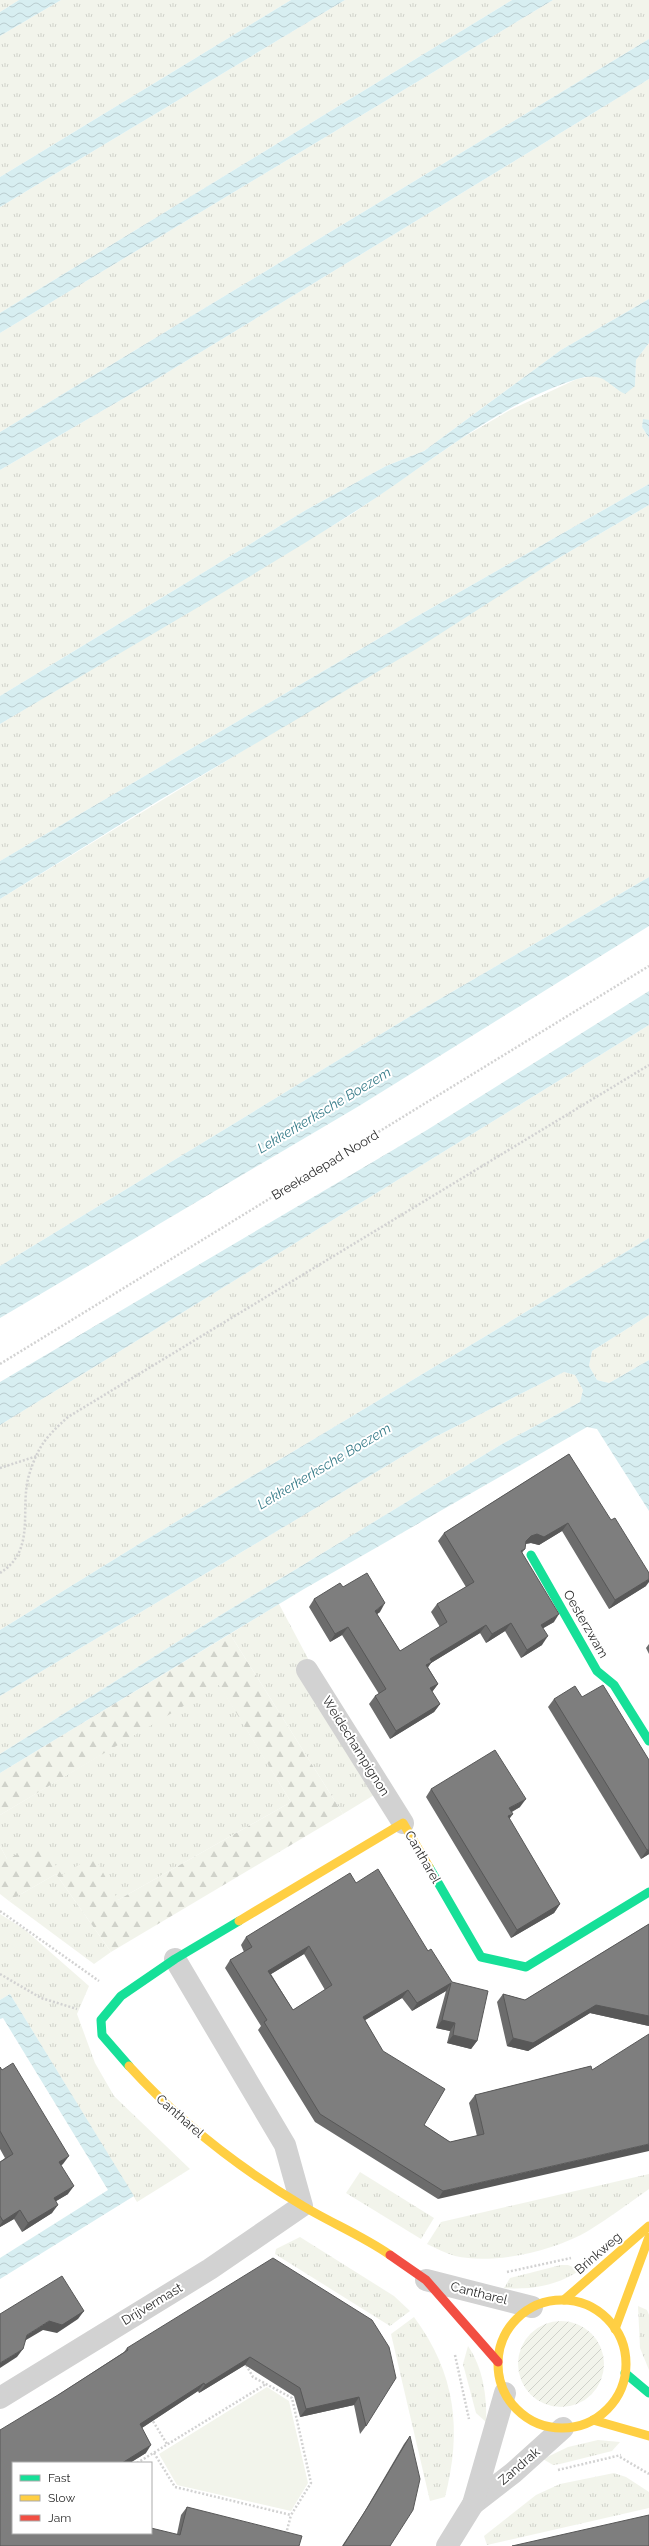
<svg xmlns="http://www.w3.org/2000/svg" width="649" height="2546" viewBox="0 0 649 2546" font-family="Raleway,sans-serif">
  <style>
    .grass { fill: url(#grass-tufts) }
    .forest { fill: url(#forest-firs) }
    .park { fill: #f2f4eb }
    .garden { fill: url(#garden-furrows) }
    .water { fill: url(#water-waves) }
    .lines { fill: none; stroke-linecap: round; stroke-linejoin: round }
    .path { stroke: #d2d2d2; stroke-width: 2.5; stroke-dasharray: 2 2; stroke-linecap: butt }
    .street { stroke: #d2d2d2; stroke-width: 22 }
    .fast { stroke: #16e098; stroke-width: 9 }
    .slow { stroke: #ffcf43; stroke-width: 9 }
    .jam { stroke: #f24e42; stroke-width: 9 }
    .wall { fill: #6c6c6c; fill-rule: evenodd }
    .shaded-wall { fill: #585858 }
    .building { fill: #7e7e7e; stroke: #585858; fill-rule: evenodd }
    .labels { text-anchor: middle; dominant-baseline: central; stroke-width: 4; stroke-linejoin: round; paint-order: stroke }
    .street-label { font-size: 13px; fill: #2d2d2d; stroke: #fff }
    .water-label { font-size: 14px; font-style: italic; fill: #397d8a; stroke: #fff }
  </style>
  <defs>
    <pattern id="grass-tufts" width="24" height="20" patternUnits="userSpaceOnUse"><rect width="24" height="20" fill="#f2f4eb"/><path d="M3 7l-1-3M5 7V3M7 7l1-3M15 17l-1-3M17 17v-4M19 17l1-3" fill="none" stroke="#d0d2ca"/></pattern>
    <pattern id="forest-firs" width="22" height="20" patternUnits="userSpaceOnUse"><rect width="22" height="20" fill="#f2f4eb"/><path d="M5 1l3.5 6h-7zM16 11l3.5 6h-7z" fill="#d0d2ca"/></pattern>
    <pattern id="garden-furrows" width="10" height="10" patternUnits="userSpaceOnUse"><rect width="10" height="10" fill="#f2f4eb"/><path d="M-1 1l2-2M0 10L10 0M9 11l2-2" fill="none" stroke="#d0d2ca"/></pattern>
    <pattern id="water-waves" width="16" height="10" patternUnits="userSpaceOnUse"><rect width="16" height="10" fill="#d7eef1"/><path d="M0 5q4-4 8 0t8 0" fill="none" stroke="#b9cccf"/></pattern>
  </defs>
  <rect width="100%" height="100%" fill="#fff"/>
  <g class="grass">
    <polygon points="0,0 19,0 0,12"/>
    <polygon points="61,0 291,0 0,177 0,36"/>
    <polygon points="345,0 512,0 0,313 0,207"/>
    <polygon points="553,0 649,0 649,39 0,432 0,333"/>
    <polygon points="649,79 649,299 561,350 424,451 386,466 306,510 0,696 0,470 145,386"/>
    <polygon points="649,343 649,420 643,420 642,427 649,438 649,484 400,626 0,861 0,724 352,514 462,438 510,410 577,379 593,376 607,379 615,388 635,386 636,360"/>
    <polygon points="649,505 649,877 409,1017 0,1266 0,899 557,559"/>
    <polygon points="649,1025 649,1238 139,1544 0,1630 0,1425"/>
    <polygon points="649,1315 649,1360 609,1383 597,1380 589,1366 592,1351"/>
    <polygon points="564,1372 575,1375 583,1390 580,1402 502,1444 201,1627 0,1754 0,1696 435,1437"/>
    <polygon points="279,1604 379,1792 343,1814 230,1634"/>
    <polygon points="219,1684 291,1802 118,1900 62,1875 7,1859 0,1846 0,1815"/>
    <polygon points="56,1874 111,1952 94,1964 9,1901"/>
    <polygon points="0,1914 24,1929 89,1986 77,2014 95,2063 114,2096 190,2169 137,2202 10,1994 0,2000"/>
    <polygon points="360,2172 434,2218 421,2239 346,2193"/>
    <path d="M 649,2174 L 649,2189 C 629,2203 609,2218 588,2231 C 554,2251 494,2265 455,2256 C 445,2253 436,2248 427,2244 L 441,2222 Z"/>
    <polygon points="300,2237 394,2296 410,2311 390,2326 275,2254 276,2249"/>
    <path d="M 561,2265 L 568,2265 L 580,2270 C 557,2286 531,2290 504,2288 L 510,2278 Z"/>
    <polygon points="638,2306 647,2310 649,2315 649,2370 640,2348"/>
    <path d="M 414,2317 C 456,2374 462,2430 445,2497 L 430,2501 L 391,2334 Z"/>
    <path d="M 468,2346 C 483,2368 487,2396 486,2422 L 476,2413 L 463,2364 Z"/>
    <polygon points="598,2440 620,2442 612,2451 560,2464 553,2465 543,2459 568,2447"/>
    <polygon points="614,2473 626,2477 649,2492 649,2508 487,2545 484,2536 536,2495 560,2484"/>
  </g>
  <polygon class="forest" points="230,1634 343,1814 111,1952 56,1874 9,1901 0,1894 0,1846 7,1859 41,1843 62,1875 94,1856 118,1900 291,1802 219,1685 0,1815 0,1773"/>
  <polygon class="park" points="267,2387 289,2401 308,2483 291,2511 177,2485 159,2454"/>
  <circle class="garden" cx="561" cy="2364" r="43"/>
  <g class="water">
    <polygon points="19,0 61,0 0,36 0,12"/>
    <polygon points="291,0 345,0 0,207 0,177"/>
    <polygon points="512,0 553,0 0,333 0,313"/>
    <polygon points="649,39 649,79 145,386 0,470 0,432"/>
    <path d="M 649,299 L 649,343 L 636,360 L 635,386 L 625,394 C 605,383 604,371 577,379 C 494,405 423,469 351,514 C 236,587 117,654 0,724 L 0,696 L 306,510 L 386,466 L 424,451 L 561,350 Z"/>
    <polygon points="643,419 649,420 649,438 642,427"/>
    <polygon points="649,484 649,505 557,559 418,648 158,801 0,899 0,861 400,626"/>
    <polygon points="649,877 649,926 359,1106 0,1318 0,1266 409,1017"/>
    <polygon points="649,991 649,1025 0,1425 0,1382 427,1130"/>
    <polygon points="649,1238 649,1315 592,1351 589,1366 597,1380 609,1383 649,1360 649,1511 597,1429 587,1427 304,1589 0,1773 0,1754 201,1627 502,1444 580,1402 583,1390 575,1375 564,1372 435,1437 0,1696 0,1630 139,1544"/>
    <polygon points="10,1994 134,2196 0,2279 0,2258 108,2190 3,2018 0,2019 0,2000"/>
  </g>
  <g class="lines">
    <g class="path">
      <polyline points="0,1364 649,966"/>
      <polyline points="0,1468 37,1456"/>
      <path d="M 0,1573 C 37,1550 19,1509 29,1475 C 38,1446 46,1437 68,1417 L 649,1065"/>
      <polyline points="0,1911 99,1981"/>
      <polyline points="0,1974 41,1998 77,2009"/>
      <polyline points="507,2272 571,2258"/>
      <polyline points="455,2355 469,2419"/>
      <polyline points="151,2418 167,2444"/>
      <polyline points="154,2453 175,2487 291,2515 311,2483 292,2398 253,2377 246,2365"/>
      <polyline points="620,2457 649,2474"/>
      <polyline points="137,2463 266,2384"/>
      <polyline points="558,2470 621,2455"/>
      <polyline points="286,2534 291,2515"/>
    </g>
    <g class="street">
      <polyline points="307,1670 403,1823"/>
      <polyline points="426,2280 532,2307"/>
      <polyline points="0,2398 210,2269 302,2206 285,2145 175,1959"/>
      <polyline points="473,2504 513,2473 563,2428"/>
      <polyline points="447,2546 473,2504 505,2393"/>
    </g>
    <g class="fast">
      <polyline points="531,1555 597,1671 614,1685 649,1741"/>
      <polyline points="429,1867 481,1957 526,1967 649,1892"/>
      <polyline points="129,2066 102,2035 101,2020 121,1996 175,1959 239,1921"/>
      <polyline points="625,2373 649,2393"/>
    </g>
    <g class="slow">
      <polyline points="239,1921 403,1823 429,1867"/>
      <path d="M 129,2066 C 179,2121 239,2168 303,2206 C 331,2223 363,2236 390,2255"/>
      <polyline points="564,2300 649,2226"/>
      <circle cx="562" cy="2364" r="64"/>
      <polyline points="615,2329 649,2237"/>
      <polyline points="593,2420 649,2436"/>
    </g>
    <polyline class="jam" points="390,2255 426,2280 498,2362"/>
  </g>
  <g class="wall">
    <polygon points="569,1454 646,1586 609,1609 562,1531 539,1545 531,1543 525,1544 525,1549 522,1553 554,1622 543,1628 542,1645 521,1658 505,1631 486,1643 480,1633 431,1663 428,1667 438,1684 432,1692 440,1704 434,1712 390,1739 369,1704 375,1696 379,1694 342,1635 330,1642 309,1607 314,1599 343,1587 380,1612 377,1614 400,1651 440,1627 431,1612 437,1604 466,1587 438,1541 444,1533"/>
    <polygon points="649,1644 649,1654 646,1648"/>
    <polygon points="582,1697 649,1854 641,1859 548,1707 554,1699"/>
    <polygon points="431,1789 520,1807 512,1812 509,1819 560,1904 554,1913 511,1938 426,1797"/>
    <path d="M 356,1883 L 428,1951 L 452,1982 L 477,2041 L 471,2049 L 447,2043 L 450,2031 L 436,2028 L 446,1991 L 412,2011 L 402,1998 L 365,2020 L 424,2125 L 450,2142 L 477,2136 L 469,2103 L 475,2095 L 591,2066 L 438,2199 L 315,2122 L 258,2030 L 261,2026 L 225,1968 L 230,1960 L 244,1952 L 241,1945 L 246,1937 ZM 304,1954 L 325,1990 L 293,2010 L 271,1974 Z"/>
    <polygon points="649,1924 649,2026 590,2013 528,2051 507,2046 497,2002 503,1994 525,2000"/>
    <polygon points="0,2067 63,2164 61,2165 68,2194 56,2201 52,2213 22,2232 14,2219 0,2227 0,2162 5,2158 0,2149"/>
    <polygon points="372,2320 366,2426 360,2434 354,2405 300,2417 294,2396 245,2365 199,2393 198,2391 142,2428 146,2453 13,2533 177,2534 181,2515 187,2507 299,2546 0,2546 58,2395 124,2352 127,2348"/>
    <polygon points="410,2436 390,2546 342,2546 363,2514 404,2444"/>
  </g>
  <g class="shaded-wall">
    <polygon points="568,1523 562,1531 539,1545 531,1543 525,1544 526,1541 531,1536"/>
    <polygon points="649,1579 649,1582 646,1586 609,1609 615,1600"/>
    <polygon points="385,1603 380,1612 370,1619 375,1611"/>
    <polygon points="559,1614 554,1622 535,1633 541,1625"/>
    <polygon points="511,1623 505,1631 486,1643 492,1634"/>
    <polygon points="486,1625 480,1633 431,1663 426,1670 421,1673 430,1659"/>
    <polygon points="348,1627 342,1635 330,1642 335,1634"/>
    <polygon points="548,1636 542,1645 521,1658 527,1650"/>
    <polygon points="438,1684 432,1692 430,1688"/>
    <polygon points="440,1704 434,1712 390,1739 396,1731"/>
    <polygon points="526,1799 520,1807 503,1816 509,1808"/>
    <polygon points="513,1814 507,1822 508,1816"/>
    <polygon points="649,1849 649,1854 641,1859 647,1850"/>
    <polygon points="560,1904 554,1913 511,1938 517,1930"/>
    <polygon points="309,1946 304,1954 263,1979 268,1971"/>
    <polygon points="451,1983 446,1991 412,2011 417,2003"/>
    <polygon points="408,1990 402,1998 357,2025 363,2017"/>
    <polygon points="596,2005 649,2016 649,2026 590,2013 528,2051 507,2046 513,2038"/>
    <polygon points="442,2020 455,2023 450,2031 436,2028"/>
    <polygon points="453,2035 477,2041 471,2049 447,2043"/>
    <polygon points="649,2144 649,2151 438,2199 443,2191"/>
    <polygon points="69,2156 63,2164 53,2170 59,2162"/>
    <polygon points="74,2186 68,2194 48,2206 54,2198"/>
    <polygon points="58,2205 52,2213 22,2232 28,2223"/>
    <polygon points="20,2210 14,2219 0,2227 0,2225 3,2221"/>
    <polygon points="84,2311 78,2319 57,2333 43,2330 21,2343 27,2335 49,2321"/>
    <polygon points="23,2349 17,2357 0,2368 0,2363"/>
    <polygon points="250,2357 245,2365 199,2393 205,2385"/>
    <polygon points="204,2383 198,2391 134,2433 140,2424"/>
    <polygon points="359,2397 354,2405 300,2417 306,2409"/>
    <polygon points="151,2445 146,2453 130,2463 122,2463"/>
  </g>
  <g class="building">
    <polygon points="569,1454 611,1520 615,1518 649,1573 649,1579 615,1600 568,1523 544,1537 537,1534 531,1536 526,1541 525,1549 521,1551 559,1614 541,1625 548,1636 527,1650 511,1623 492,1634 486,1625 430,1659 432,1662 426,1665 438,1684 430,1688 440,1704 396,1731 375,1696 386,1689 348,1627 335,1634 314,1599 340,1583 343,1587 367,1573 385,1603 375,1611 400,1651 447,1622 437,1604 474,1582 444,1533"/>
    <polygon points="603,1685 649,1760 649,1849 647,1850 554,1699 575,1686 582,1697"/>
    <polygon points="495,1750 526,1799 509,1808 513,1814 508,1816 560,1904 517,1930 431,1789"/>
    <path d="M 378,1869 L 428,1951 L 431,1949 L 452,1982 L 488,1991 L 477,2041 L 453,2035 L 455,2023 L 442,2020 L 451,1983 L 417,2003 L 408,1990 L 363,2017 L 383,2051 L 445,2089 L 424,2125 L 450,2142 L 484,2134 L 475,2095 L 591,2066 L 592,2070 L 649,2034 L 649,2144 L 443,2191 L 320,2114 L 264,2022 L 267,2020 L 230,1960 L 252,1947 L 246,1937 L 350,1873 L 356,1883 ZM 309,1946 L 332,1985 L 293,2010 L 268,1971 Z"/>
    <polygon points="649,1924 649,2016 596,2005 533,2043 513,2038 503,1994 525,2000"/>
    <polygon points="13,2063 69,2156 59,2162 74,2186 54,2198 58,2205 28,2223 20,2210 3,2221 0,2216 0,2162 13,2154 0,2131 0,2067 2,2070"/>
    <polygon points="273,2258 372,2320 389,2347 396,2378 366,2426 359,2397 306,2409 300,2388 250,2357 205,2385 204,2383 140,2424 151,2445 122,2463 13,2463 13,2533 151,2533 151,2528 180,2535 187,2507 302,2536 299,2546 0,2546 0,2430 58,2395 128,2350 127,2348"/>
    <polygon points="62,2276 84,2311 62,2325 49,2321 27,2335 23,2349 0,2363 0,2314"/>
    <polygon points="410,2436 420,2479 413,2510 390,2546 343,2546 369,2505"/>
    <polygon points="649,2515 649,2546 512,2546"/>
  </g>
  <g class="labels">
    <g class="street-label">
      <text transform="translate(325 1165) rotate(-31)">Breekadepad Noord</text>
      <text transform="translate(586 1624) rotate(60)">Oesterzwam</text>
      <text transform="translate(356 1746) rotate(58)">Weidechampignon</text>
      <text transform="translate(423 1857) rotate(60)">Cantharel</text>
      <text transform="translate(180 2116) rotate(41)">Cantharel</text>
      <text transform="translate(598 2253) rotate(-41)">Brinkweg</text>
      <text transform="translate(479 2293) rotate(14)">Cantharel</text>
      <text transform="translate(152 2304) rotate(-31)">Drijvermast</text>
      <text transform="translate(519 2466) rotate(-41)">Zandrak</text>
    </g>
    <g class="water-label">
      <text transform="translate(324 1110) rotate(-31)">Lekkerkerksche Boezem</text>
      <text transform="translate(324 1466) rotate(-31)">Lekkerkerksche Boezem</text>
    </g>
  </g>
  <rect x="12" y="2462" width="140" height="72" fill="#ffffff" stroke="#ababab"/>
  <rect x="20" y="2475" width="20" height="6" fill="#16e098" stroke="#ababab"/>
  <text x="48" y="2482" font-size="12" fill="#2d2d2d">Fast</text>
  <rect x="20" y="2495" width="20" height="6" fill="#ffcf43" stroke="#ababab"/>
  <text x="48" y="2502" font-size="12" fill="#2d2d2d">Slow</text>
  <rect x="20" y="2515" width="20" height="6" fill="#f24e42" stroke="#ababab"/>
  <text x="48" y="2522" font-size="12" fill="#2d2d2d">Jam</text>
</svg>
